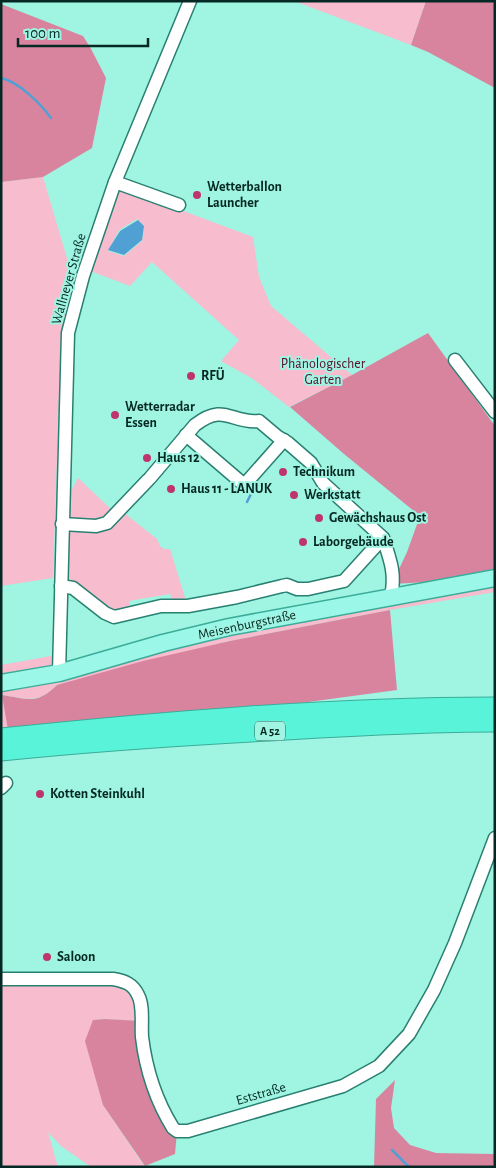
<svg xmlns="http://www.w3.org/2000/svg" width="496" height="1168" viewBox="0 0 496 1168" font-family="'Alegreya Sans',sans-serif">
  <style>
    .green { fill: #f7bccd; fill-rule: evenodd }
    .forest { fill: #d9849f }
    .water { fill: #51a0d3 }
    .lines { fill: none; stroke-linecap: round; stroke-linejoin: round }
    .stream { stroke: #51a0d3; stroke-width: 2.5 }
    .minor-casing { stroke: #298071; stroke-width: 15 }
    .major-casing { stroke: #3bac99; stroke-width: 19 }
    .highway-casing { stroke: #3bac99; stroke-width: 21 }
    .minor { stroke: #fff; stroke-width: 12 }
    .major { stroke: #9bf8e8; stroke-width: 16 }
    .highway { stroke: #59f3d9; stroke-width: 19 }
    .poi-dot { fill: #be346d; stroke: #a0f4e2; stroke-width: 2 }
    .labels { text-anchor: middle; dominant-baseline: central; stroke-width: 4; stroke-linejoin: round; paint-order: stroke }
    .shield { fill: #a0f4e2; stroke: #33655c; stroke-width: 1 }
    .shield-label { font-size: 12px; font-weight: bold; fill: #042823 }
    .poi-label { font-size: 14px; font-weight: bold; fill: #042823; stroke: #a0f4e2; text-anchor: start }
    .street-label { font-size: 14px; fill: #042823; stroke: #a0f4e2 }
    .park-label { font-size: 14px; fill: #580c2e; stroke: #a0f4e2 }
  </style>
  <rect width="100%" height="100%" fill="#a0f4e2"/>
  <g class="green">
    <polygon points="294,1 426,1 411,45"/>
    <polygon points="43,177 72,275 59,395 53,578 1,586 1,182"/>
    <path d="M 121,181 L 178,209 L 253,237 L 259,277 L 271,306 L 352,375 L 289,407 L 253,379 L 221,361 L 239,340 L 152,262 L 130,286 L 90,271 L 110,209 L 117,211 L 111,208 ZM 137,219 L 144,226 L 142,241 L 124,256 L 108,251 L 119,230 Z"/>
    <polygon points="78,478 113,511 123,512 157,539 160,546 164,549 170,549 186,601 173,600 170,594 129,601 130,608 116,611 109,610 66,576 65,503"/>
    <path d="M 495,579 L 495,592 L 390,610 L 230,641 L 57,685 C 38,704 27,699 3,695 L 8,730 L 1,731 L 1,665 L 51,656 L 55,657 L 58,674 L 116,659 Z"/>
    <polygon points="1,979 69,980 134,987 141,1021 105,1019 93,1020 103,1105 145,1167 91,1167 61,1146 48,1132 58,1167 1,1167"/>
  </g>
  <g class="forest">
    <polygon points="426,1 495,1 495,88 428,52 411,45"/>
    <polygon points="1,4 83,36 90,47 106,78 92,148 43,177 1,182"/>
    <polygon points="428,333 495,426 495,577 483,579 392,584 407,552 420,516 344,454 290,407 352,375"/>
    <path d="M 390,610 L 397,690 L 301,703 L 8,730 L 2,695 C 28,699 37,705 57,685 L 143,661 L 230,641 Z"/>
    <polygon points="105,1019 141,1021 146,1062 177,1131 175,1154 145,1166 103,1105 85,1041 93,1020"/>
    <polygon points="395,1080 391,1108 394,1128 410,1145 436,1153 495,1154 495,1167 374,1167 376,1099"/>
  </g>
  <polygon class="water" points="138,220 144,226 142,240 124,255 108,250 120,231"/>
  <g class="lines">
    <g class="stream">
      <path d="M 1,78 C 19,82 40,103 51,118"/>
      <polyline points="241,488 251,494 247,502"/>
      <polyline points="392,1150 409,1167"/>
    </g>
    <defs>
      <g id="minor">
        <polyline points="115,182 179,205"/>
        <polyline points="455,360 495,412"/>
        <polyline points="186,435 242,483 246,483 284,440"/>
        <polyline points="62,524 96,526 107,523 148,480"/>
        <path d="M 383,538 C 390,559 396,574 391,596"/>
        <path d="M 61,586 L 73,588 L 105,613 L 114,617 L 161,606 L 188,606 L 237,597 L 282,586 L 287,585 L 297,589 L 308,589 L 344,581 L 383,538 L 323,483 L 311,463 L 288,443 L 278,437 L 259,421 C 231,424 225,402 195,425 L 150,478"/>
        <polyline points="59,673 68,333 83,276 115,182 190,1"/>
        <polyline points="1,788 6,783"/>
        <path d="M 1,979 L 113,979 C 125,981 133,984 138,995 C 144,1006 141,1024 142,1037 C 146,1070 155,1099 173,1128 L 177,1131 L 188,1131 L 343,1086 L 379,1066 L 409,1034 L 434,990 L 455,943 L 495,838"/>
      </g>
      <polyline id="major" points="1,683 59,673 163,643 229,627 495,578"/>
      <g id="highway">
        <path d="M 1,738 C 165,721 330,707 495,707"/>
        <path d="M 1,751 C 96,741 191,735 286,730 C 355,726 425,722 495,722"/>
      </g>
    </defs>
    <use href="#minor" class="minor-casing"/>
    <use href="#major" class="major-casing"/>
    <use href="#highway" class="highway-casing"/>
    <use href="#minor" class="minor"/>
    <use href="#major" class="major"/>
    <use href="#highway" class="highway"/>
  </g>
  <g class="poi-dot">
    <circle cx="197" cy="195" r="5"/>
    <circle cx="191" cy="376" r="5"/>
    <circle cx="115" cy="415" r="5"/>
    <circle cx="147" cy="458" r="5"/>
    <circle cx="283" cy="472" r="5"/>
    <circle cx="171" cy="489" r="5"/>
    <circle cx="294" cy="495" r="5"/>
    <circle cx="319" cy="518" r="5"/>
    <circle cx="303" cy="542" r="5"/>
    <circle cx="40" cy="794" r="5"/>
    <circle cx="47" cy="957" r="5"/>
  </g>
  <g class="labels">
    <rect class="shield" x="255" y="721.5" width="30" height="19" rx="4"/>
    <g class="shield-label">
      <text x="270" y="731">A 52</text>
    </g>
    <g class="poi-label">
      <text x="207" y="187">Wetterballon<tspan x="207" dy="16">Launcher</tspan></text>
      <text x="201" y="376">RFÜ</text>
      <text x="125" y="407">Wetterradar<tspan x="125" dy="16">Essen</tspan></text>
      <text x="157" y="458">Haus 12</text>
      <text x="293" y="472">Technikum</text>
      <text x="181" y="489">Haus 11 - LANUK</text>
      <text x="304" y="495">Werkstatt</text>
      <text x="329" y="518">Gewächshaus Ost</text>
      <text x="313" y="542">Laborgebäude</text>
      <text x="50" y="794">Kotten Steinkuhl</text>
      <text x="57" y="957">Saloon</text>
    </g>
    <g class="street-label">
      <text transform="translate(69 279) rotate(-74)">Wallneyer Straße</text>
      <text transform="translate(247 625) rotate(-12)">Meisenburgstraße</text>
      <text transform="translate(261 1094) rotate(-16)">Eststraße</text>
    </g>
    <g class="park-label">
      <text x="323" y="364">Phänologischer<tspan x="323" dy="16">Garten</tspan></text>
    </g>
  </g>
  <rect width="496" height="1168" fill="none" stroke="#042823" stroke-width="5"/>
  <path d="M18 38v8h130v-8" fill="none" stroke="#042823" stroke-width="2.5"/>
  <text x="25" y="38" font-size="15" fill="#042823" stroke="#a0f4e2" stroke-width="4" paint-order="stroke">100 m</text>
</svg>
